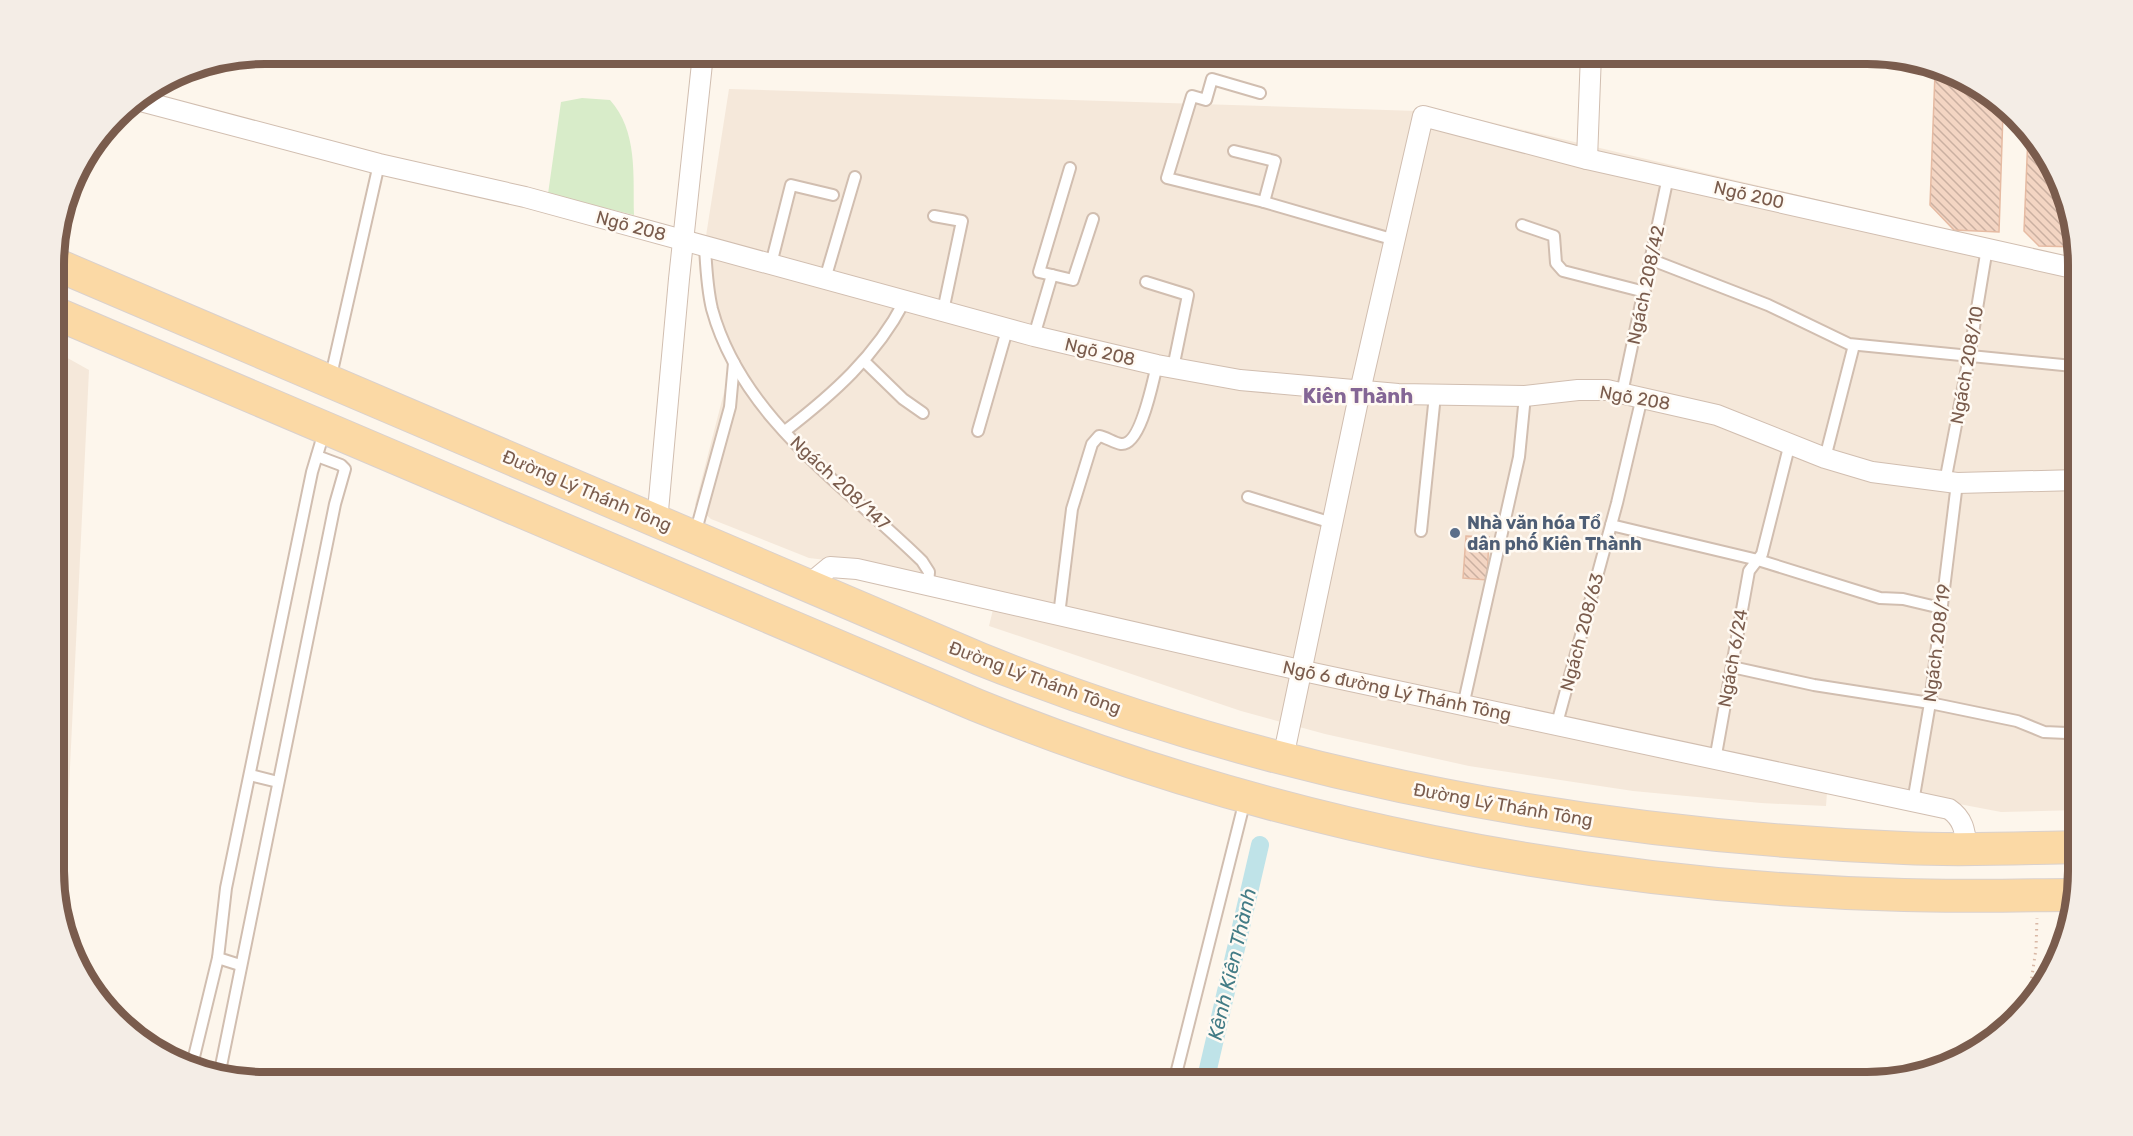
<svg xmlns="http://www.w3.org/2000/svg" width="2133" height="1136" viewBox="0 0 2133 1136" font-family="Rubik,sans-serif">
  <style>
    .residential { fill: #f5e8da }
    .green { fill: #d8ecc9 }
    .lines { fill: none; stroke-linecap: round; stroke-linejoin: round }
    .canal { stroke: #bfe3e8; stroke-width: 18 }
    .building { fill: url(#building-back-hatch); stroke: #e6bba3; stroke-width: 1.5 }
    .lane-casing { stroke: #d1beb0; stroke-width: 14 }
    .street-casing { stroke: #d1beb0; stroke-width: 22 }
    .primary-casing { stroke: #dad1cd; stroke-width: 34 }
    .path { stroke: #d9b8a5; stroke-width: 3; stroke-dasharray: 1.5 4.5; stroke-linecap: butt }
    .lane { stroke: #fff; stroke-width: 10 }
    .street { stroke: #fff; stroke-width: 20 }
    .primary { stroke: #fbd9a5; stroke-width: 32 }
    .service-dot { fill: #5c6f8a; stroke: #fffaf3; stroke-width: 2 }
    .labels { text-anchor: middle; dominant-baseline: central; stroke-width: 5; stroke-linejoin: round; paint-order: stroke }
    .street-label { font-size: 18px; fill: #7a5c4d; stroke: #fffaf3 }
    .service-label { font-size: 18px; font-weight: bold; fill: #4e5e75; stroke: #fffaf3; text-anchor: start }
    .neighbourhood-label { font-size: 20px; font-weight: bold; fill: #846695; stroke: #fffaf3 }
    .water-label { font-size: 20px; font-style: italic; fill: #437c86; stroke: #fffaf3 }
    .rim { fill: none; stroke: #7a5c4d; stroke-width: 8 }
  </style>
  <defs>
    <pattern id="building-back-hatch" width="6" height="6" patternUnits="userSpaceOnUse" patternTransform="scale(1.5)"><rect width="6" height="6" fill="#f3d5c3"/><path d="M-1 5l2 2M0 0l6 6M5-1l2 2" fill="none" stroke="#cab0a1"/></pattern>
  </defs>
  <rect width="100%" height="100%" fill="#fdf6ec"/>
  <g class="residential">
    <polygon points="729,89 1448,112 2077,261 2079,810 2001,812 1828,779 1826,806 1761,803 1633,791 1469,766 1325,734 1241,711 989,626 997,593 852,563 809,558 711,519 695,505 728,377 725,334 711,286 706,236"/>
    <polygon points="55,351 89,370 63,914 56,898"/>
  </g>
  <path class="green" d="M 582,98 L 610,100 C 638,131 633,176 634,215 L 548,194 L 561,102 Z"/>
  <g class="lines">
    <polyline class="canal" points="1205,1082 1260,845"/>
  </g>
  <g class="building">
    <polygon points="1938,71 1961,76 2003,113 1999,232 1954,230 1930,205 1935,73"/>
    <polygon points="2028,135 2043,148 2077,239 2077,247 2039,246 2024,231"/>
    <polygon points="1466,536 1489,537 1487,580 1463,578"/>
  </g>
  <g class="lines">
    <defs>
      <g id="lane">
        <polyline points="1260,93 1212,79 1206,100 1192,96 1167,178 1264,202 1395,240"/>
        <polyline points="1234,151 1275,161 1264,202"/>
        <polyline points="934,216 962,221 943,311"/>
        <polyline points="1522,225 1554,236 1556,263 1563,271 1645,292"/>
        <path d="M 705,246 C 706,267 707,288 712,309 C 742,419 846,486 922,561 L 929,572 L 928,585"/>
        <polyline points="1652,260 1768,305 1849,344 2073,366"/>
        <polyline points="771,264 791,185 833,195"/>
        <polyline points="1052,275 1073,280 1093,219"/>
        <polyline points="825,279 855,177"/>
        <polyline points="1146,282 1188,295 1173,368"/>
        <polyline points="1034,336 1052,275 1039,272 1070,168"/>
        <polyline points="865,362 903,399 923,413"/>
        <polyline points="330,380 379,164"/>
        <polyline points="1622,393 1668,177"/>
        <path d="M 785,431 C 833,394 876,356 904,302"/>
        <polyline points="978,431 1007,330"/>
        <polyline points="1825,458 1854,345"/>
        <polyline points="1945,482 1969,357 1987,248"/>
        <polyline points="1248,497 1332,523"/>
        <polyline points="1611,525 1758,560 1880,598 1903,599 1941,608"/>
        <polyline points="1421,531 1435,395"/>
        <polyline points="695,534 730,407 734,363"/>
        <path d="M 1059,615 L 1072,509 L 1092,444 L 1099,436 C 1106,437 1114,443 1121,444 C 1141,446 1153,380 1157,365"/>
        <polyline points="1732,667 1814,685 1930,703 2017,721 2044,732 2067,733"/>
        <polyline points="1463,706 1519,457 1525,396"/>
        <polyline points="1556,727 1617,503 1642,397"/>
        <polyline points="1715,760 1749,571 1762,554 1790,443"/>
        <polyline points="250,775 278,782"/>
        <polyline points="1913,802 1930,703 1957,483"/>
        <polyline points="240,965 218,958 226,888 312,472 324,432"/>
        <polyline points="192,1065 218,958"/>
        <polyline points="220,1071 335,504 345,469 341,465 317,456"/>
        <polyline points="1174,1082 1245,800"/>
      </g>
      <g id="street">
        <polyline points="137,100 379,164 525,197 1034,336 1157,365 1240,380 1398,394 1525,396 1578,390 1607,390 1717,415 1825,458 1872,472 1957,483 2078,480"/>
        <polyline points="1587,159 1591,54"/>
        <polyline points="657,522 679,279 703,54"/>
        <path d="M 807,586 L 830,567 L 857,569 L 1313,673 L 1949,809 C 1964,819 1965,832 1967,849"/>
        <polyline points="1283,758 1360,391 1423,116 1587,159 2077,269"/>
      </g>
      <g id="primary">
        <path d="M 55,264 L 980,659 C 1274,777 1588,835 1904,848 C 1962,851 2021,848 2079,847"/>
        <path d="M 55,313 L 976,705 C 1270,824 1588,887 1904,895 C 1961,897 2017,895 2073,895"/>
      </g>
    </defs>
    <use href="#lane" class="lane-casing"/>
    <use href="#street" class="street-casing"/>
    <use href="#primary" class="primary-casing"/>
    <polyline class="path" points="2029,996 2036,949 2037,918"/>
    <use href="#lane" class="lane"/>
    <use href="#street" class="street"/>
    <use href="#primary" class="primary"/>
  </g>
  <circle class="service-dot" cx="1455" cy="533" r="6"/>
  <g class="labels">
    <g class="street-label">
      <text transform="translate(1749 195) rotate(13)">Ngõ 200</text>
      <text transform="translate(631 226) rotate(15)">Ngõ 208</text>
      <text transform="translate(1646 285) rotate(-78)">Ngách 208/42</text>
      <text transform="translate(1100 352) rotate(13)">Ngõ 208</text>
      <text transform="translate(1967 365) rotate(-80)">Ngách 208/10</text>
      <text transform="translate(1635 398) rotate(10)">Ngõ 208</text>
      <text transform="translate(840 483) rotate(43)">Ngách 208/147</text>
      <text transform="translate(587 491) rotate(23)">Đường Lý Thánh Tông</text>
      <text transform="translate(1582 632) rotate(-75)">Ngách 208/63</text>
      <text transform="translate(1937 643) rotate(-83)">Ngách 208/19</text>
      <text transform="translate(1733 658) rotate(-80)">Ngách 6/24</text>
      <text transform="translate(1035 678) rotate(20)">Đường Lý Thánh Tông</text>
      <text transform="translate(1397 691) rotate(12)">Ngõ 6 đường Lý Thánh Tông</text>
      <text transform="translate(1503 805) rotate(10)">Đường Lý Thánh Tông</text>
    </g>
    <g class="service-label">
      <text x="1467" y="523">Nhà văn hóa Tổ<tspan x="1467" dy="21">dân phố Kiên Thành</tspan></text>
    </g>
    <g class="neighbourhood-label">
      <text x="1358" y="396">Kiên Thành</text>
    </g>
    <g class="water-label">
      <text transform="translate(1232 964) rotate(-77)">Kênh Kiên Thành</text>
    </g>
  </g>
  <path d="M0 0H2133V1136H0ZM265 64H1867A201 201 0 0 1 2068 265V871A201 201 0 0 1 1867 1072H265A201 201 0 0 1 64 871V265A201 201 0 0 1 265 64Z" fill="#f4ede6" fill-rule="evenodd"/>
  <path class="rim" d="M265 64H1867A201 201 0 0 1 2068 265V871A201 201 0 0 1 1867 1072H265A201 201 0 0 1 64 871V265A201 201 0 0 1 265 64Z"/>
</svg>
